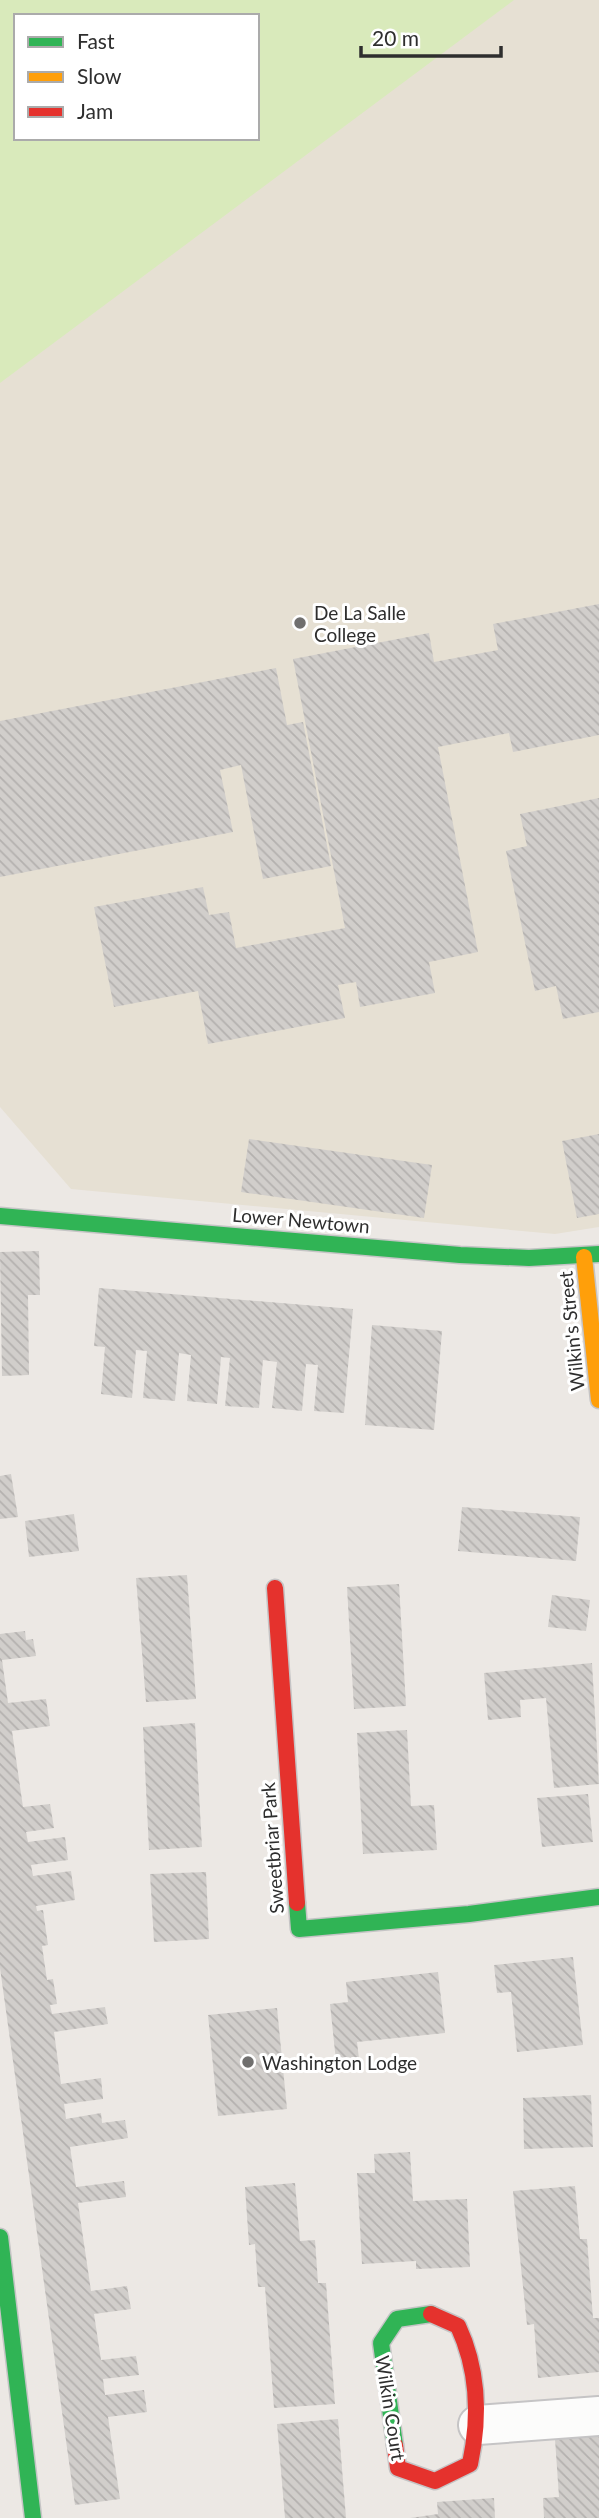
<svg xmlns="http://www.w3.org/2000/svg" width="599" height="2518" viewBox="0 0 599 2518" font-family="Lato,sans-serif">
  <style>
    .education { fill: #e6e0d3; fill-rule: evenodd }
    .pitch { fill: #d9eabb; fill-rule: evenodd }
    .building { fill: url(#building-back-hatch) }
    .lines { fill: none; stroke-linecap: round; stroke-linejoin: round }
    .street-casing { stroke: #c5c4c5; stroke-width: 42 }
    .fast-casing { stroke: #c5c4c5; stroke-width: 19 }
    .slow-casing { stroke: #c5c4c5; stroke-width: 19 }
    .jam-casing { stroke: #c5c4c5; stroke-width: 19 }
    .street { stroke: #fcfcfb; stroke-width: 38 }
    .fast { stroke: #30b455; stroke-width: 16 }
    .slow { stroke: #ff9f0a; stroke-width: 16 }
    .jam { stroke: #e5322d; stroke-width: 16 }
    .poi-dot { fill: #706f6e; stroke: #fff; stroke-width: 2.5 }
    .labels { text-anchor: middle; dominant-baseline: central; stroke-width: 6; stroke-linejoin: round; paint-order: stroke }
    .poi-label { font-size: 19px; fill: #2e2e2e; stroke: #fff; text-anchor: start }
    .street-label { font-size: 19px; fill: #2e2e2e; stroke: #fff }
  </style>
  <defs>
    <pattern id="building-back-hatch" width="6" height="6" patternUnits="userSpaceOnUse" patternTransform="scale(1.75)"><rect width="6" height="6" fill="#d1cecb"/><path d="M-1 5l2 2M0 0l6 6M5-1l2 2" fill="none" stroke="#b4b1af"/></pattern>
  </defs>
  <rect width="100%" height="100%" fill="#ece8e4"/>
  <path class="education" d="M 0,0 L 599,0 L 599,1227 L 555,1234 L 71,1189 L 0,1107 ZM 16,16 L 257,16 L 257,138 L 16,138 Z"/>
  <path class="pitch" d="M 0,0 L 514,0 L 0,383 ZM 16,16 L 257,16 L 257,138 L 16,138 Z"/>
  <g class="building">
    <polygon points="599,604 599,735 513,752 509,733 438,747 478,952 429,962 435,993 360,1007 356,982 338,985 345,1018 208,1044 198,991 114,1007 94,907 203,887 209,915 229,912 236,948 345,928 293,659 429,633 434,662 498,650 493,624"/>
    <polygon points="276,668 287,725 303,722 331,866 263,879 241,765 220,770 233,832 0,877 0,721"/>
    <polygon points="599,798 599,1012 563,1019 556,986 535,991 506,851 527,846 520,814"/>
    <polygon points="599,1134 599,1214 577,1218 562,1141"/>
    <polygon points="249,1139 432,1165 424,1218 241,1192"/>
    <polygon points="39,1251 40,1295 28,1295 29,1375 2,1376 0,1252"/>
    <polygon points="99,1288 353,1309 344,1413 314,1411 318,1365 306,1364 302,1411 272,1408 277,1362 263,1360 259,1408 225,1406 230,1358 221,1357 217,1404 187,1401 191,1355 179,1353 175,1401 143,1398 147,1351 136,1350 132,1398 101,1394 105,1347 94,1346"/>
    <polygon points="372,1325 442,1331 434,1430 365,1425"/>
    <polygon points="11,1474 18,1517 0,1519 0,1476"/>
    <polygon points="462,1507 580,1517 576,1561 458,1551"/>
    <polygon points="74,1514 79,1551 29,1557 25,1521"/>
    <polygon points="187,1575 196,1699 146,1702 136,1578"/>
    <polygon points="399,1584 406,1706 354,1709 347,1587"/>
    <polygon points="552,1595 590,1600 586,1631 548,1627"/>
    <polygon points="25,1631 26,1640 33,1639 36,1656 2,1660 8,1703 46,1699 50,1726 12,1731 23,1807 50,1804 54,1828 26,1832 28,1842 65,1837 68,1860 31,1865 33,1876 71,1871 75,1900 36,1906 37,1911 43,1910 48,1945 42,1946 47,1980 53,1979 57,2004 50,2005 52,2014 105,2007 108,2024 54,2032 61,2084 101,2078 103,2099 64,2104 66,2119 101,2113 102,2123 125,2120 128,2138 70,2147 76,2187 124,2181 126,2197 78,2203 91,2291 127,2286 131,2309 94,2314 101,2360 136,2356 139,2375 103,2379 105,2395 144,2390 147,2412 108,2417 120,2499 75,2505 0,1968 0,1634"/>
    <polygon points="592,1663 599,1784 554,1788 546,1698 520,1700 521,1717 488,1720 484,1673"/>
    <polygon points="195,1723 202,1847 149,1850 143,1727"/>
    <polygon points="407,1730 411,1806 434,1805 437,1850 363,1854 357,1733"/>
    <polygon points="588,1794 593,1842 542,1847 537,1798"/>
    <polygon points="206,1872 209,1939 154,1942 150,1874"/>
    <polygon points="573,1957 583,2045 517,2052 511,1992 497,1993 494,1965"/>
    <polygon points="438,1972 445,2033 357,2042 359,2059 336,2061 330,2004 348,2002 346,1982"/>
    <polygon points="277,2008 287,2109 218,2116 208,2015"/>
    <polygon points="591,2095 593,2147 524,2149 523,2098"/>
    <polygon points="410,2152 413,2201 467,2199 470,2267 416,2269 416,2261 362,2264 357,2173 375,2173 374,2154"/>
    <polygon points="295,2183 300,2241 315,2240 318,2283 326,2283 335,2404 274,2408 265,2287 258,2287 255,2244 249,2245 245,2187"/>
    <polygon points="575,2186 580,2239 587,2239 593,2318 599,2318 599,2372 538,2378 534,2324 527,2325 513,2191"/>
    <polygon points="338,2419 346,2518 285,2518 277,2424"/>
    <polygon points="599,2436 599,2518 544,2518 543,2498 559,2497 555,2439"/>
    <polygon points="494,2498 495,2518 410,2518 438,2514 437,2502"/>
  </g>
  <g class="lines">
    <defs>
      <polyline id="street" points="478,2425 599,2416"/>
      <g id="fast">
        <polyline points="0,1216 460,1255 529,1258 599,1254"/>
        <polyline points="297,1903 299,1929 469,1914 599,1897"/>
        <polyline points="0,2237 33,2518"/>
        <polyline points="395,2445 381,2343 397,2319 431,2314"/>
      </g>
      <polyline id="slow" points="584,1257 599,1400"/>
      <g id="jam">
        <polyline points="275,1588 297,1903"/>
        <path d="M 395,2445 L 398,2468 L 435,2481 L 470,2464 C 480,2417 479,2371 458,2326 L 431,2314"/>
      </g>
    </defs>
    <use href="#street" class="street-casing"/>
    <use href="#fast" class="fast-casing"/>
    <use href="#slow" class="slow-casing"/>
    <use href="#jam" class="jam-casing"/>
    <use href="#street" class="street"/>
    <use href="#fast" class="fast"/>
    <use href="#slow" class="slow"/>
    <use href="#jam" class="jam"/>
  </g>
  <g class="poi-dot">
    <circle cx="300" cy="623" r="7"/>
    <circle cx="248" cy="2062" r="7"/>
  </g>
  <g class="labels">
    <g class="poi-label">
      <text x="314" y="612">De La Salle<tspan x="314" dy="22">College</tspan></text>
      <text x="262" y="2062">Washington Lodge</text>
    </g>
    <g class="street-label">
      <text transform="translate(301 1220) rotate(5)">Lower Newtown</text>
      <text transform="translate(571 1331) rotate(-96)">Wilkin's Street</text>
      <text transform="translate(272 1848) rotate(-94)">Sweetbriar Park</text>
      <text transform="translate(391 2408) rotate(81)">Wilkin Court</text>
    </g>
  </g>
  <rect x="14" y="14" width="245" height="126" fill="#ffffff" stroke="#ababab" stroke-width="2"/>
  <rect x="28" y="37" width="35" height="10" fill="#30b455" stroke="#ababab" stroke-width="2"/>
  <text x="77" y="49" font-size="21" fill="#2e2e2e">Fast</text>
  <rect x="28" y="72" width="35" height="10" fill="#ff9f0a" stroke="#ababab" stroke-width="2"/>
  <text x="77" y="84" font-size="21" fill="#2e2e2e">Slow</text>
  <rect x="28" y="107" width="35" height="10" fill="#e5322d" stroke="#ababab" stroke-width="2"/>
  <text x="77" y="119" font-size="21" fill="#2e2e2e">Jam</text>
  <path d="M361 46v10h140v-10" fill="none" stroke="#2e2e2e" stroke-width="3.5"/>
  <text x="372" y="46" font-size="21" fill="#2e2e2e" stroke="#ffffff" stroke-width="5" paint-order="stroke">20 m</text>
</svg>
